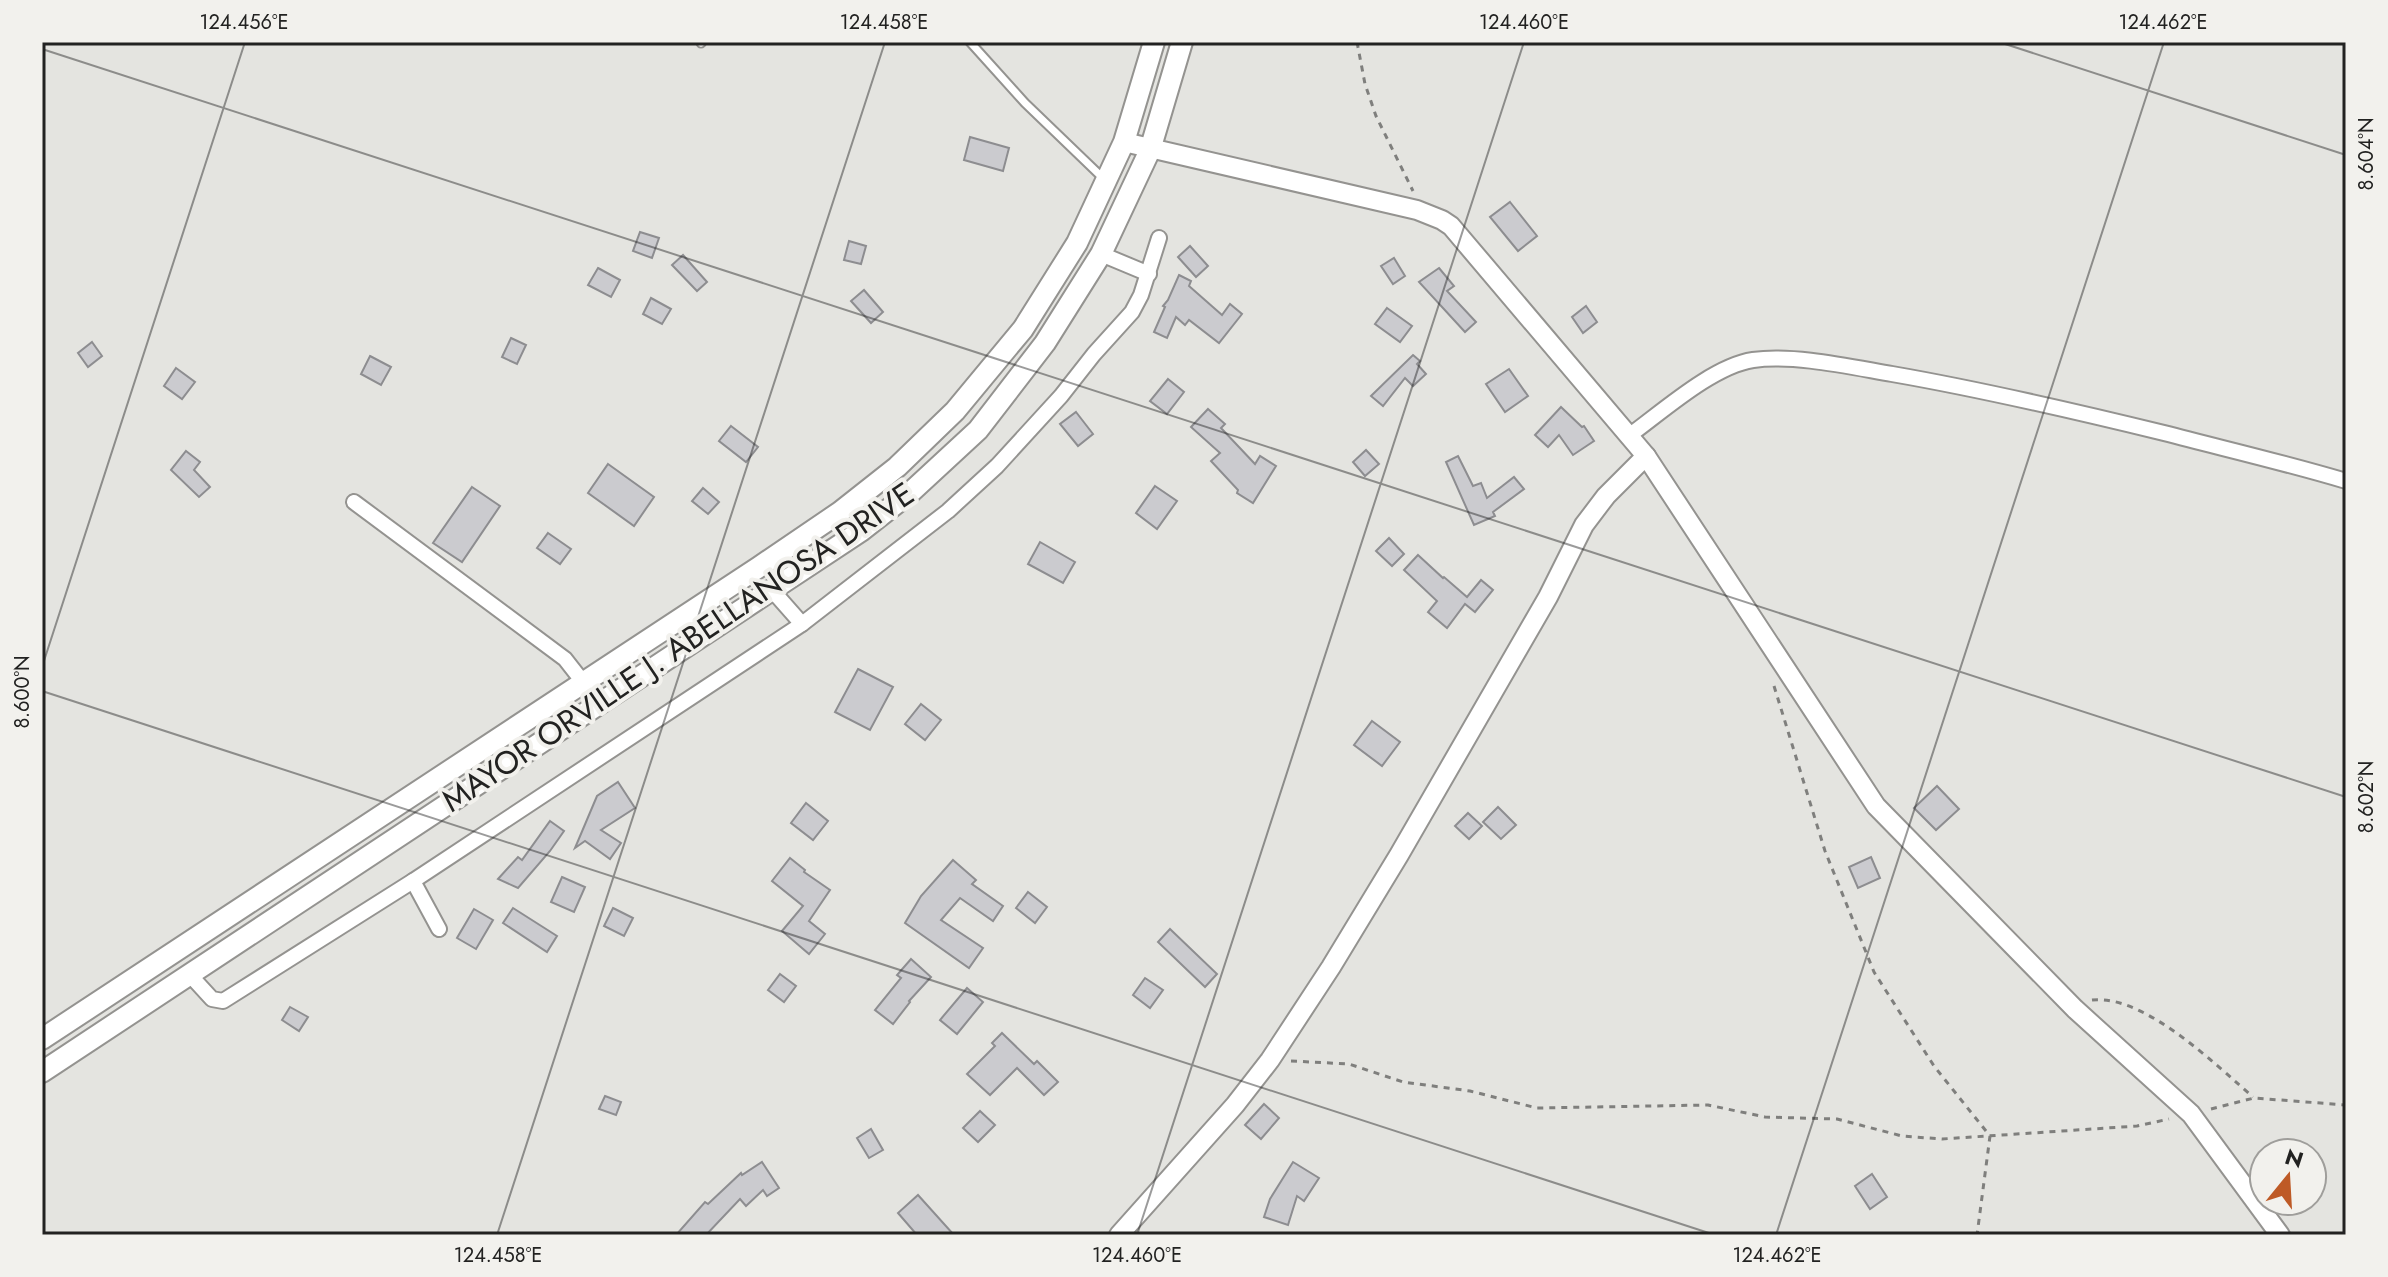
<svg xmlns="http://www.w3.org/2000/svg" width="2388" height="1277" viewBox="0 0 2388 1277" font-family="Jost,sans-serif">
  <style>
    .building { fill: #cbcbcf; stroke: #8d8d90; stroke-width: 2 }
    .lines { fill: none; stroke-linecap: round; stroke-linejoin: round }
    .service-casing { stroke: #949390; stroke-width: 11 }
    .minor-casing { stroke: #949390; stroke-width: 18 }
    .tertiary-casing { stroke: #949390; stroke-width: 22 }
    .secondary-casing { stroke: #949390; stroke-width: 24 }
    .path { stroke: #7f7f7d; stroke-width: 3; stroke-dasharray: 6 6; stroke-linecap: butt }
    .service { stroke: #fff; stroke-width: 7 }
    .minor { stroke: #fff; stroke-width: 14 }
    .tertiary { stroke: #fff; stroke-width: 18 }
    .secondary { stroke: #fff; stroke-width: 20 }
    .ticks { fill: none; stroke: #222221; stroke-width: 2; stroke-opacity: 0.45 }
    .labels { text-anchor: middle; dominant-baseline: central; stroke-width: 8; stroke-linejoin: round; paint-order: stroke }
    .street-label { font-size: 32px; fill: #222221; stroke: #f2f1ed }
    .neatline { fill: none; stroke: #222221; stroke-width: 3 }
    .ticks-label { font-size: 20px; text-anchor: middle; fill: #222221 }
  </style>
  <rect width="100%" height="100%" fill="#e4e4e0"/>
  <g class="building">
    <polygon points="970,137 1009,148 1003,171 964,160"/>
    <polygon points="1510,202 1537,236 1518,251 1490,217"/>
    <polygon points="640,232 659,238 652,258 633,251"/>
    <polygon points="849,241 866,246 861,264 844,260"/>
    <polygon points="1190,246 1208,266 1196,277 1178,257"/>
    <polygon points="683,255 707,282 697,291 672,265"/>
    <polygon points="1394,258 1405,276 1393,284 1381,266"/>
    <polygon points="598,268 620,280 611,297 588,285"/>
    <polygon points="1439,268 1454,286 1447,291 1476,322 1465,332 1419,282"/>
    <polygon points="1179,275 1191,281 1189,286 1222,315 1230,304 1242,314 1219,343 1189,320 1185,325 1176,317 1167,338 1154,332 1165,307 1163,306 1168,300"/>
    <polygon points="864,290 883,312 871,323 851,301"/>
    <polygon points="651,298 671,309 662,324 643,314"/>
    <polygon points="1586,306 1597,322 1583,333 1572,317"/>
    <polygon points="1387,308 1412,326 1400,342 1375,324"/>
    <polygon points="511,338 526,345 517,364 502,357"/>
    <polygon points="92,342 102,356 88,367 78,353"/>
    <polygon points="1413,355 1420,361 1417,364 1426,374 1413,386 1405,378 1383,406 1371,396"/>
    <polygon points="370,356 391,367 381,385 361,374"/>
    <polygon points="176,368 195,382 182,399 164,386"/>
    <polygon points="1509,369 1528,396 1505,412 1486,384"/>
    <polygon points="1168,379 1184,392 1167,414 1150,401"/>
    <polygon points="1561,407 1582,427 1584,426 1594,441 1573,455 1559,435 1548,447 1535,435"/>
    <polygon points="1208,409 1225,424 1221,428 1255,464 1260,456 1276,466 1253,503 1237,493 1238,490 1211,461 1220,453 1191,427"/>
    <polygon points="1076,412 1093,434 1078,446 1060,424"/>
    <polygon points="731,426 758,447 746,462 719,441"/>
    <polygon points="1366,450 1379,464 1365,476 1353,462"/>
    <polygon points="186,451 200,462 194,470 210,487 199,497 171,470"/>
    <polygon points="1458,456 1473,486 1481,483 1487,498 1514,477 1524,489 1493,512 1495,516 1474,525 1446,462"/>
    <polygon points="608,464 654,497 634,526 588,493"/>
    <polygon points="1155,486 1177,501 1157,529 1136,513"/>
    <polygon points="472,487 500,506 462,562 433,543"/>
    <polygon points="703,488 719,502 708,514 692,501"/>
    <polygon points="548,533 571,549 560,564 537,548"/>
    <polygon points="1389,538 1404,554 1392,566 1376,551"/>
    <polygon points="1040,542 1075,562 1063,583 1028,564"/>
    <polygon points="1418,555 1443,578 1444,577 1467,597 1481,580 1493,590 1475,612 1465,604 1447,628 1428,612 1437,601 1404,570"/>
    <polygon points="858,669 893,687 870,730 835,712"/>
    <polygon points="921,704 941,720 925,740 905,724"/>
    <polygon points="1372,721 1400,742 1382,766 1354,745"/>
    <polygon points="618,782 635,808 601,830 621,843 610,859 585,841 575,848 597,796"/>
    <polygon points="1937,786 1959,809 1936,830 1914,808"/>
    <polygon points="806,803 828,821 813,840 791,823"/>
    <polygon points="1498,807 1516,825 1501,839 1483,822"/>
    <polygon points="1468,813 1482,826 1469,839 1455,826"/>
    <polygon points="550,821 564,831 550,851 518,888 498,879 518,857 522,860"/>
    <polygon points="1871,857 1880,878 1858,888 1849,867"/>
    <polygon points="790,858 805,870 804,872 830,890 809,921 825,934 809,954 782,931 803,906 772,881"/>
    <polygon points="953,860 976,880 972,884 1003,906 993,921 960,898 941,920 983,948 969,968 905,923 921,896"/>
    <polygon points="562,877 585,887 574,912 551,902"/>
    <polygon points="1028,892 1047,907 1035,923 1016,908"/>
    <polygon points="513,908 557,936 547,952 503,923"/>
    <polygon points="613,908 633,918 624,936 604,926"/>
    <polygon points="474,909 493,920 476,949 457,938"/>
    <polygon points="1170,929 1217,974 1205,987 1158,942"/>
    <polygon points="911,959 931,977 909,1001 910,1002 893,1024 875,1010 901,978 897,975"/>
    <polygon points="780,974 796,986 784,1002 768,990"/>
    <polygon points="1145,978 1163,990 1150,1008 1133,995"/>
    <polygon points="967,988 983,1002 957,1034 940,1020"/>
    <polygon points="290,1007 308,1017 299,1031 282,1020"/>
    <polygon points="1002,1033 1034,1064 1037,1061 1058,1082 1044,1095 1017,1068 990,1095 967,1074 995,1046 992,1043"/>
    <polygon points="605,1096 621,1102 616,1115 599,1109"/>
    <polygon points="1264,1104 1279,1118 1261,1139 1245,1125"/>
    <polygon points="980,1111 995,1125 978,1142 963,1128"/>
    <polygon points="871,1129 883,1150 869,1158 857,1138"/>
    <polygon points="762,1162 779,1188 767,1196 763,1190 746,1206 740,1199 706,1235 676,1235 705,1202 708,1204 741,1173 742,1175"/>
    <polygon points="1293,1162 1319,1178 1304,1201 1297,1196 1288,1225 1264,1217 1270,1199"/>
    <polygon points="1872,1174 1887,1197 1870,1209 1855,1186"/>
    <polygon points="918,1195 954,1235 917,1235 898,1213"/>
  </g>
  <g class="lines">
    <defs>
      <g id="service">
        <polyline points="970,42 1025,103 1105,180"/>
        <polyline points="701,43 702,42"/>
      </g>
      <g id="minor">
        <polyline points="1101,254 1149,274"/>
        <path d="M 1630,435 C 1663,411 1713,366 1753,360 C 1793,354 1851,367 1892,374 C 1984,390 2074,411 2164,433 C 2225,449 2286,463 2346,481"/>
        <polyline points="354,502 565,659 583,682"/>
        <polyline points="802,624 948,511 997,466 1061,396 1094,354 1132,312 1141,295 1159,238"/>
        <polyline points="439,929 413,881 802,624 772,590"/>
        <polyline points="190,975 212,999 223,1001 413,881"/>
      </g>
      <g id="tertiary">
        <polyline points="1124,142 1417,210 1442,220 1451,226 1646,456 1876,806 2075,1009 2191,1114 2280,1235"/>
        <polyline points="1119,1235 1235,1105 1270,1060 1331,967 1399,855 1548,597 1584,525 1606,496 1646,456"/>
      </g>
      <g id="secondary">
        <polyline points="42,1039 759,567 840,512 897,467 955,411 1023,329 1077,243 1124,142 1154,42"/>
        <polyline points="42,1072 861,531 912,491 978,430 1045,343 1101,254 1150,150 1182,42"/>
      </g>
    </defs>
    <use href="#service" class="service-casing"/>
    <use href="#minor" class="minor-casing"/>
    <use href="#tertiary" class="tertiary-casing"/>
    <use href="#secondary" class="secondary-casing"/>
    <g class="path">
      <polyline points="1357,42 1365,84 1376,116 1413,191"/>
      <polyline points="1774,686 1825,851 1874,972 1934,1066 1990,1136 1977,1235"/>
      <path d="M 2092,1000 C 2144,994 2216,1065 2253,1097"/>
      <polyline points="1291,1061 1349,1064 1403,1082 1470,1091 1537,1108 1708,1105 1765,1117 1837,1119 1902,1136 1942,1139 2137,1126 2169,1119"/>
      <polyline points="2211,1109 2254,1098 2346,1105"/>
    </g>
    <use href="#service" class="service"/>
    <use href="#minor" class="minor"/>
    <use href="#tertiary" class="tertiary"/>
    <use href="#secondary" class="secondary"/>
  </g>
  <path class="ticks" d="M 1999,42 L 2346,155M 42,49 L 2346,797M 42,667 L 245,42M 42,691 L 1715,1235M 497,1235 L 885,42M 1137,1235 L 1524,42M 1776,1235 L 2164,42"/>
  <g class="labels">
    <g class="street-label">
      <text transform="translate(678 647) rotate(-34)">MAYOR ORVILLE J. ABELLANOSA DRIVE</text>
    </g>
  </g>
  <rect width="2388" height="1277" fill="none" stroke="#f2f1ed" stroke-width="88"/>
  <g transform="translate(2288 1177) rotate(18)"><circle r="38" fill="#f2f1ed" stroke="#9f9e9b" stroke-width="2"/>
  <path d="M0-6L14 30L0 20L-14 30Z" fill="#be5a26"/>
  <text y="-12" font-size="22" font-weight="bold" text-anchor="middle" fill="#222221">N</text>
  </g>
  <rect x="44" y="44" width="2300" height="1189" class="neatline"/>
  <g class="ticks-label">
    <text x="244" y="29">124.456°E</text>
    <text x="884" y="29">124.458°E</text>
    <text x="1524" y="29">124.460°E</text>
    <text x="2163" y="29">124.462°E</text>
    <text transform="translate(2366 154) rotate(-90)" y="7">8.604°N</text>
    <text transform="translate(22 692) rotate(-90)" y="7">8.600°N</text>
    <text transform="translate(2366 797) rotate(-90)" y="7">8.602°N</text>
    <text x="498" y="1262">124.458°E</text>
    <text x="1137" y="1262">124.460°E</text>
    <text x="1777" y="1262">124.462°E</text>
  </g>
</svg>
